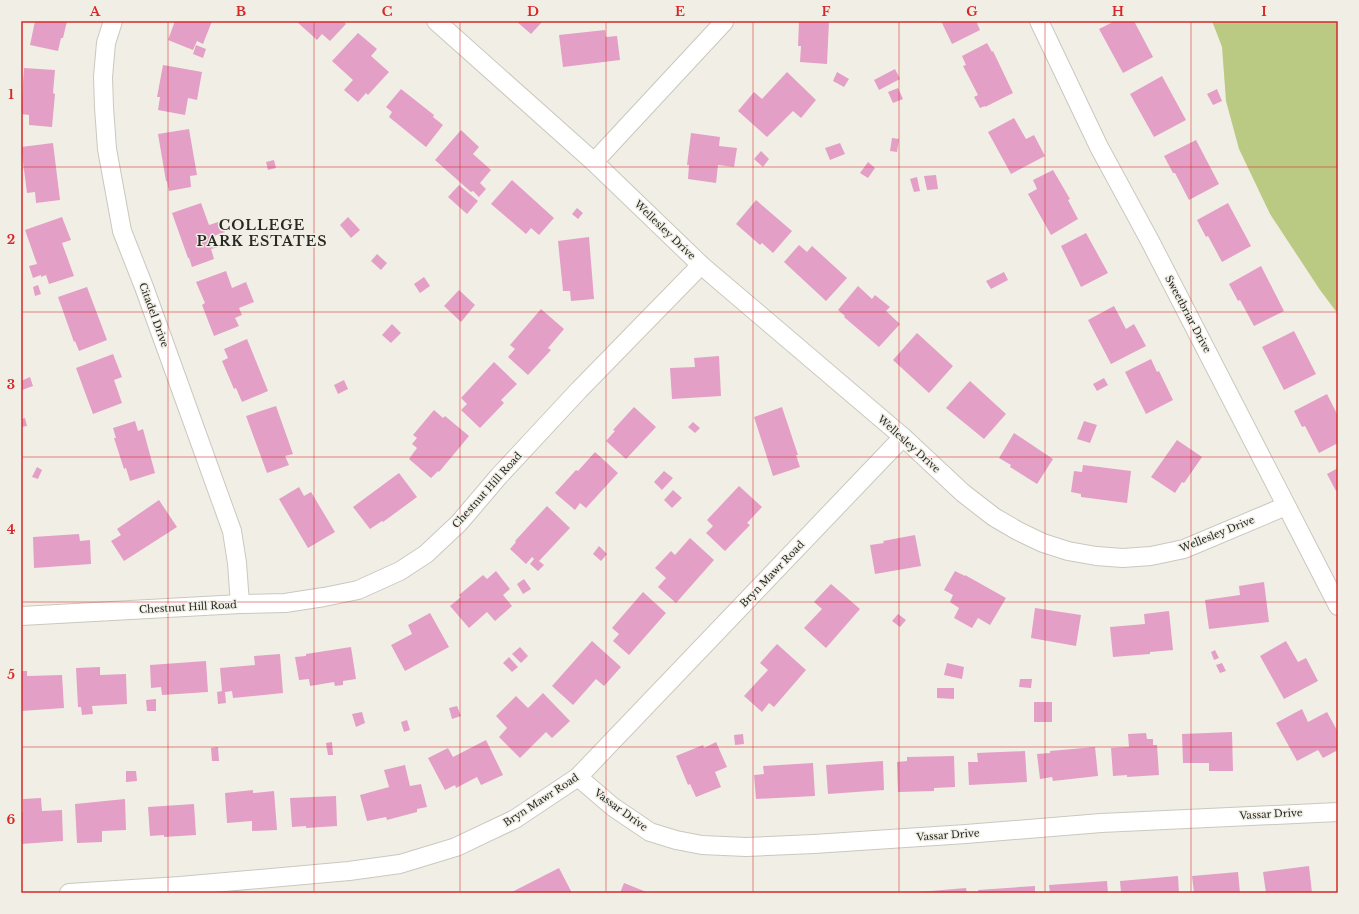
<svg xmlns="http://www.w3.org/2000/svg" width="1359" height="914" viewBox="0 0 1359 914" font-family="'Libre Baskerville',serif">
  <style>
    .forest { fill: #bbca83 }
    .building { fill: #e39fc6 }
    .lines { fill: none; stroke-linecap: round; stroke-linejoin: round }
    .minor-casing { stroke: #cac8be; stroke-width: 20 }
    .minor { stroke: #fff; stroke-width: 18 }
    .grid { fill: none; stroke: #d62828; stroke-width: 1; stroke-opacity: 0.55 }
    .labels { text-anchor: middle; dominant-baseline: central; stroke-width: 3; stroke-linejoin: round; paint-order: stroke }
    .street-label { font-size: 10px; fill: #282824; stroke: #f1efe5 }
    .district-label { font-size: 14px; font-weight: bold; letter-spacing: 1px; fill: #282824; stroke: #f1efe5 }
    .neatline { fill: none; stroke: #d62828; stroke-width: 1.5 }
    .grid-label { font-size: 13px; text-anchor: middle; font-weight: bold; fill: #d62828 }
  </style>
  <rect width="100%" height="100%" fill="#f1efe5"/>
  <polygon class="forest" points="1212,21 1338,21 1338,314 1320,290 1270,214 1239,149 1226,101 1222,47"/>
  <g class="building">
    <polygon points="35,21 67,21 63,38 61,38 58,51 30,45"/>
    <polygon points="175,21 212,21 203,44 197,41 193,50 168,40"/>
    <polygon points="296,21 343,21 346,24 330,41 322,34 317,40"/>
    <polygon points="516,21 543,21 531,34"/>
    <polygon points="799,21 829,21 827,64 800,62 801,46 798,46"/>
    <polygon points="941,21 976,21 980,30 952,44"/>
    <polygon points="1115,21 1134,21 1153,57 1123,73 1099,29"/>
    <polygon points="605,30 606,37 617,36 620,60 563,67 559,35"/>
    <polygon points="358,33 377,49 371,56 389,72 368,95 366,93 358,102 344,90 353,80 332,61"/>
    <polygon points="987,43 992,52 993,51 1013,93 985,107 985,106 980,108 974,97 978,95 963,66 966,65 962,56"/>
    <polygon points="196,45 206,49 203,58 193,54"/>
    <polygon points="163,65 202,72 197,100 188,98 185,115 158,110 160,97 157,97"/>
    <polygon points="24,68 55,70 53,93 55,94 52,127 29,125 29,115 21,114"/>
    <polygon points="895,69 900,79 879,90 874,80"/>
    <polygon points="787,72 816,100 801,118 793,111 767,137 738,111 754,92 762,99"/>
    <polygon points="837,72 849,79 844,87 833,81"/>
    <polygon points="1162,76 1186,120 1154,137 1130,94"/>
    <polygon points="898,88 903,99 893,103 888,92"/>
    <polygon points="401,89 434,115 433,117 443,125 426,147 389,117 392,112 386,107"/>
    <polygon points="1217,89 1222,101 1213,105 1207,94"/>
    <polygon points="1014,118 1026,139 1034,135 1045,156 1011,174 988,132"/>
    <polygon points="189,129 197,175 190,176 191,187 169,191 167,181 166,181 158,134"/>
    <polygon points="461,130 479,147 473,154 491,170 480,183 486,189 479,197 473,191 471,192 435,160"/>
    <polygon points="691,133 720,137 719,146 737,148 734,167 718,165 716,183 688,179 689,165 687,165"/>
    <polygon points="892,138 899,139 897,152 890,151"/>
    <polygon points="1196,140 1219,184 1189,200 1175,173 1173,173 1164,156"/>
    <polygon points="53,143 60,200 36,203 35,192 27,193 21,147"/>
    <polygon points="840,143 845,154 830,160 825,148"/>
    <polygon points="761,151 769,159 763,167 754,159"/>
    <polygon points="274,160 276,168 268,170 266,162"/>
    <polygon points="868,162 875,168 868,178 860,173"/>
    <polygon points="1053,170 1070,199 1068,200 1078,219 1051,235 1028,194 1037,189 1033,180"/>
    <polygon points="936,175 938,189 927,190 924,176"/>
    <polygon points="917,177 920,191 914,192 910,179"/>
    <polygon points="512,180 554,218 539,235 531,228 526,234 491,204"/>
    <polygon points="459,185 478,201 467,214 448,197"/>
    <polygon points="756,200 792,231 773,253 762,243 760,245 736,224"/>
    <polygon points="201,203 209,225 221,221 225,232 214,236 218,247 211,249 214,259 192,267 189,258 188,258 172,213"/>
    <polygon points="1228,203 1251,246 1222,262 1208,236 1206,237 1197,220"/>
    <polygon points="577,208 583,213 578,219 572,214"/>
    <polygon points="62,217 71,240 62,243 74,276 49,284 46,275 41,277 41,275 33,278 29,266 37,264 25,230"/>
    <polygon points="348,217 360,230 351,238 340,225"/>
    <polygon points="1086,233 1108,273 1081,287 1061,246"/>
    <polygon points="589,237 594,299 571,301 570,291 563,291 558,241"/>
    <polygon points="799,245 807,252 812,246 847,278 826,301 784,262"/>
    <polygon points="377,254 387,263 381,270 371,261"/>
    <polygon points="1261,266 1284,311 1254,326 1240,300 1238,301 1229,284"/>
    <polygon points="226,271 232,288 246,282 254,302 239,308 242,315 235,318 239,326 214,336 202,305 205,303 196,282"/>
    <polygon points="1004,272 1008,280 991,289 986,281"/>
    <polygon points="424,277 430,286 420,293 414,284"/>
    <polygon points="38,285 41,294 35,296 33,287"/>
    <polygon points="858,286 872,299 875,295 890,307 886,311 900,324 879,347 844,317 845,316 838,310"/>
    <polygon points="87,287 107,340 79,351 75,341 74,342 58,297"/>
    <polygon points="459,290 475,305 461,322 444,306"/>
    <polygon points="1114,306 1126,329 1134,324 1146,346 1111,364 1088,320"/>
    <polygon points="541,309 564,329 548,348 551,350 528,375 508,357 515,349 510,345"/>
    <polygon points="392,324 401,333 391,343 382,335"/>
    <polygon points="1294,331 1316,374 1284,390 1262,347"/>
    <polygon points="917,333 953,366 929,393 893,360"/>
    <polygon points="247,339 268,391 242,402 236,388 234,389 222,361 228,358 224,349"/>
    <polygon points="113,354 122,377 114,380 122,403 93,414 76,368"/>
    <polygon points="719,356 721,396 672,399 670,368 695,367 694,358"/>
    <polygon points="1151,359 1157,372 1159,371 1173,400 1146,414 1125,372"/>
    <polygon points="494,362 517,384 501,400 504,403 480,428 461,410 467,404 461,398"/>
    <polygon points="30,377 33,386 22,390 21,381"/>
    <polygon points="1104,378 1108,385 1097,391 1093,384"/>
    <polygon points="344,380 348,389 338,394 334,385"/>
    <polygon points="970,381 1006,414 984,439 946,408"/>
    <polygon points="1327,394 1338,416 1338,443 1319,453 1305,426 1302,427 1294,411"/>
    <polygon points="276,406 293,454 285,456 289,465 267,473 246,416"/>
    <polygon points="634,407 656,427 626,459 606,441 615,431 613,430"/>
    <polygon points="782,407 798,455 796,455 800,467 773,476 754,417"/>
    <polygon points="434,410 443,418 445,416 469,436 439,472 438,471 431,478 409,459 417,448 412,444 417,438 413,435"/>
    <polygon points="25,418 27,426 21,427 21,419"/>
    <polygon points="135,421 138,431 143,429 155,473 130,481 126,468 124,469 114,438 116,438 113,428"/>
    <polygon points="1084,421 1097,425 1090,443 1077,439"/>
    <polygon points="693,422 700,428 695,433 688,427"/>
    <polygon points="1014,433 1053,459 1037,484 1010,467 1011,465 999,458"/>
    <polygon points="1177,440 1202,457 1184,483 1182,482 1175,493 1151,477"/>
    <polygon points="595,452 618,473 586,508 580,503 575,510 555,493 576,470 578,471"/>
    <polygon points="1083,465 1131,471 1127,503 1081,497 1081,494 1071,492 1074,471 1082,472"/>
    <polygon points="37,467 42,470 38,479 32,477"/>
    <polygon points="1338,468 1338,490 1336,491 1327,474"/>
    <polygon points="664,471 673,478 662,490 654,482"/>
    <polygon points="399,473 417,497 383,522 382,521 370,529 353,507"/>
    <polygon points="739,486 762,507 747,523 750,525 725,551 706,533 713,526 707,520"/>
    <polygon points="299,487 304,496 311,492 335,532 308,548 279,499"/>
    <polygon points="673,490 682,498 672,508 664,500"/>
    <polygon points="159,500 177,527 124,561 111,541 121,535 117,529"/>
    <polygon points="547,506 570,528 539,561 544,565 538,571 530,564 534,559 532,557 526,564 510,549 516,542 515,541"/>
    <polygon points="79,534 80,541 90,540 91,564 34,568 33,537"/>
    <polygon points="915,535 921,566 875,574 870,545 884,543 883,541"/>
    <polygon points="690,538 714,560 676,603 658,587 666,578 655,568 671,551 675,555"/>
    <polygon points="599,546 607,554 601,561 593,554"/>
    <polygon points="496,571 510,589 503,595 512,606 495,621 487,612 469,628 450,606 461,597 459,595 483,575 487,579"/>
    <polygon points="955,571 965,576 965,575 1006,598 990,625 978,618 972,628 954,618 959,608 950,602 953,595 944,590"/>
    <polygon points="524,579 531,589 523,594 517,584"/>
    <polygon points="1264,582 1269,622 1209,629 1205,600 1240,595 1239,586"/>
    <polygon points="831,584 860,609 826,648 804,628 822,609 814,602"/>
    <polygon points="643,592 666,613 629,655 613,641 619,634 612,628"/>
    <polygon points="1035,608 1081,615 1076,646 1031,638"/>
    <polygon points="1169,611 1173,650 1150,652 1150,654 1113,657 1110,627 1145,624 1144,614"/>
    <polygon points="430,613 449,647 405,671 391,645 412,634 408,625"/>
    <polygon points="898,614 906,620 900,627 892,621"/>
    <polygon points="592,641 621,667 604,686 596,679 573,705 552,686"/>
    <polygon points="1286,641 1298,662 1306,658 1318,681 1284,699 1260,656"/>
    <polygon points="777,644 806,670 774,707 769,703 762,712 744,696 768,670 760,663"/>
    <polygon points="351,647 356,679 343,681 343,685 335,686 334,682 310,686 309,679 299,680 295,657 306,656 306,654"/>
    <polygon points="520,647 528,656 521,663 512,654"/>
    <polygon points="1215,650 1219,658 1214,660 1211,652"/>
    <polygon points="280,654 283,693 233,698 232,691 225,692 226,703 218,704 217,692 222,691 220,668 255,665 254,656"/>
    <polygon points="509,657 518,667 512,672 503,663"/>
    <polygon points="206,661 208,692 162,695 161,687 151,688 150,665"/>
    <polygon points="947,663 964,667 962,679 944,675"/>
    <polygon points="1222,663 1226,671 1220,673 1216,665"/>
    <polygon points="100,667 100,675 126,674 127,704 92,706 93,714 82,715 81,707 78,707 76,668"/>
    <polygon points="21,671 27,671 27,676 62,675 64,708 21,711"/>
    <polygon points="1020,679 1032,679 1031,688 1019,687"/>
    <polygon points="937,688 954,688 954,699 937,698"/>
    <polygon points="543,693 570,721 552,738 546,732 520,758 499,737 507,728 496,716 516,696 528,708"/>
    <polygon points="156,699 156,711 147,711 146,700"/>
    <rect x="1034" y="702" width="18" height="20"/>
    <polygon points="457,706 461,716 452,719 449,708"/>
    <polygon points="1302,709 1308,722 1327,712 1338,732 1338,750 1323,758 1318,750 1297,761 1276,723"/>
    <polygon points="362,712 365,723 356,727 352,714"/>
    <polygon points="407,720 410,730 404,732 401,722"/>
    <polygon points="1232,732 1233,771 1209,771 1209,763 1183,763 1182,734"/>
    <polygon points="1146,733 1147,739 1153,739 1153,745 1157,745 1159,775 1127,777 1127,775 1113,776 1111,748 1129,747 1128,734"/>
    <polygon points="743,734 744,744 735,745 734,735"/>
    <polygon points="486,740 503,775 481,785 477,777 456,788 455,785 445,790 428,758 448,748 453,757"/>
    <polygon points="332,742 333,755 328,755 326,743"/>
    <polygon points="716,742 727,767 715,772 721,787 696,797 690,784 688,785 676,756 703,745 704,748"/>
    <polygon points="218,747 219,761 212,761 211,748"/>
    <polygon points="1095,747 1098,776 1053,781 1052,777 1040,779 1037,754 1050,753 1050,751"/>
    <polygon points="1025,751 1027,782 969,785 968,762 978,762 977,753"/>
    <polygon points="954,756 955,787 934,788 934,791 898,792 897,762 907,761 907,757"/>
    <polygon points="883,761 884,790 828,794 826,765"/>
    <polygon points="813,763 815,796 756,799 754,775 764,774 763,766"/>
    <polygon points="405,765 410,786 421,784 427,807 417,809 417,812 387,820 386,817 367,821 360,795 389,787 384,770"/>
    <polygon points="126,771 136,771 137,781 126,782"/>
    <polygon points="253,790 253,793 274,791 277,830 252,831 252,821 227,823 225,793"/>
    <polygon points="336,796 337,826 306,828 306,826 292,827 290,798"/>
    <polygon points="41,798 42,811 62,810 63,841 21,844 21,812 23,812 23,799"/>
    <polygon points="125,799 126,830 102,831 102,842 77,843 75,804"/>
    <polygon points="194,804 196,835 164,837 164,835 150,836 148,807"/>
    <polygon points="1309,866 1312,893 1266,893 1263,872"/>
    <polygon points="559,868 572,893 510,893"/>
    <polygon points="1238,872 1240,893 1194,893 1192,876"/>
    <polygon points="1178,876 1179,893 1121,893 1120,881"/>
    <polygon points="1107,881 1108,893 1050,893 1049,885"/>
    <polygon points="624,883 649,893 620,893"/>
    <polygon points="1035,886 1035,893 979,893 978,890"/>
    <polygon points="966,888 967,893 919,893 919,892"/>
  </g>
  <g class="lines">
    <defs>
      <g id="minor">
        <polyline points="113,21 106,43 103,77 104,107 107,149 122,231 144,287 232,531 237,563 240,604"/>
        <polyline points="436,21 594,162 701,265 903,437 963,493 994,517 1018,531 1043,543 1068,551 1096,556 1123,558 1151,556 1184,549 1286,506"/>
        <polyline points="1039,21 1099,147 1150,241 1338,606"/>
        <polyline points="594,162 724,22"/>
        <polyline points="21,616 240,604 285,603 324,597 358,590 400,571 426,554 459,523 499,476 579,390 701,265"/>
        <polyline points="578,777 613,807 650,832 676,840 702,845 746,847 814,844 966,834 1101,823 1338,812"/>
        <polyline points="69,893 180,886 349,871 400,864 456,847 515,819 578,777 903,437"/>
      </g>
    </defs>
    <use href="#minor" class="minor-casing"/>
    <use href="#minor" class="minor"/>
  </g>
  <path class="grid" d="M 168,21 L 168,893M 314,21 L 314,893M 460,21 L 460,893M 606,21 L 606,893M 753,21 L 753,893M 899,21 L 899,893M 1045,21 L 1045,893M 1191,21 L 1191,893M 21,167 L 1338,167M 21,312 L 1338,312M 21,457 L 1338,457M 21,602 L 1338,602M 21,747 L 1338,747"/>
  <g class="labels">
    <g class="street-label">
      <text transform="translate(665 230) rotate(44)">Wellesley Drive</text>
      <text transform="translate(1188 314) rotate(62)">Sweetbriar Drive</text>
      <text transform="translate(154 315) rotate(70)">Citadel Drive</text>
      <text transform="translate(909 444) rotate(42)">Wellesley Drive</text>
      <text transform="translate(487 490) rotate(-48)">Chestnut Hill Road</text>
      <text transform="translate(1217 534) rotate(-22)">Wellesley Drive</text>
      <text transform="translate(772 574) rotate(-46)">Bryn Mawr Road</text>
      <text transform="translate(188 607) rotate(-3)">Chestnut Hill Road</text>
      <text transform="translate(541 800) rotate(-33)">Bryn Mawr Road</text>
      <text transform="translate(621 810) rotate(36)">Vassar Drive</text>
      <text transform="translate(1271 814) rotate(-3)">Vassar Drive</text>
      <text transform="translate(948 835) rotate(-4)">Vassar Drive</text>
    </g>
    <g class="district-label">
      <text x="262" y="225">COLLEGE<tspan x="262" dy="16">PARK ESTATES</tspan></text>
    </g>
  </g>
  <rect width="1359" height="914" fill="none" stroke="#f1efe5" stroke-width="44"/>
  <rect x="22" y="22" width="1315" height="870" class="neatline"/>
  <g class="grid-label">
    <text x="95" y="16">A</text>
    <text x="241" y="16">B</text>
    <text x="387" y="16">C</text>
    <text x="533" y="16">D</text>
    <text x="680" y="16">E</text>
    <text x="826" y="16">F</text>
    <text x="972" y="16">G</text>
    <text x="1118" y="16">H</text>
    <text x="1264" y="16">I</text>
    <text x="11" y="99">1</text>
    <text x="11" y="244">2</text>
    <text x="11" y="389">3</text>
    <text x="11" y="534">4</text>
    <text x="11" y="679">5</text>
    <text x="11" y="824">6</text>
  </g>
</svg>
